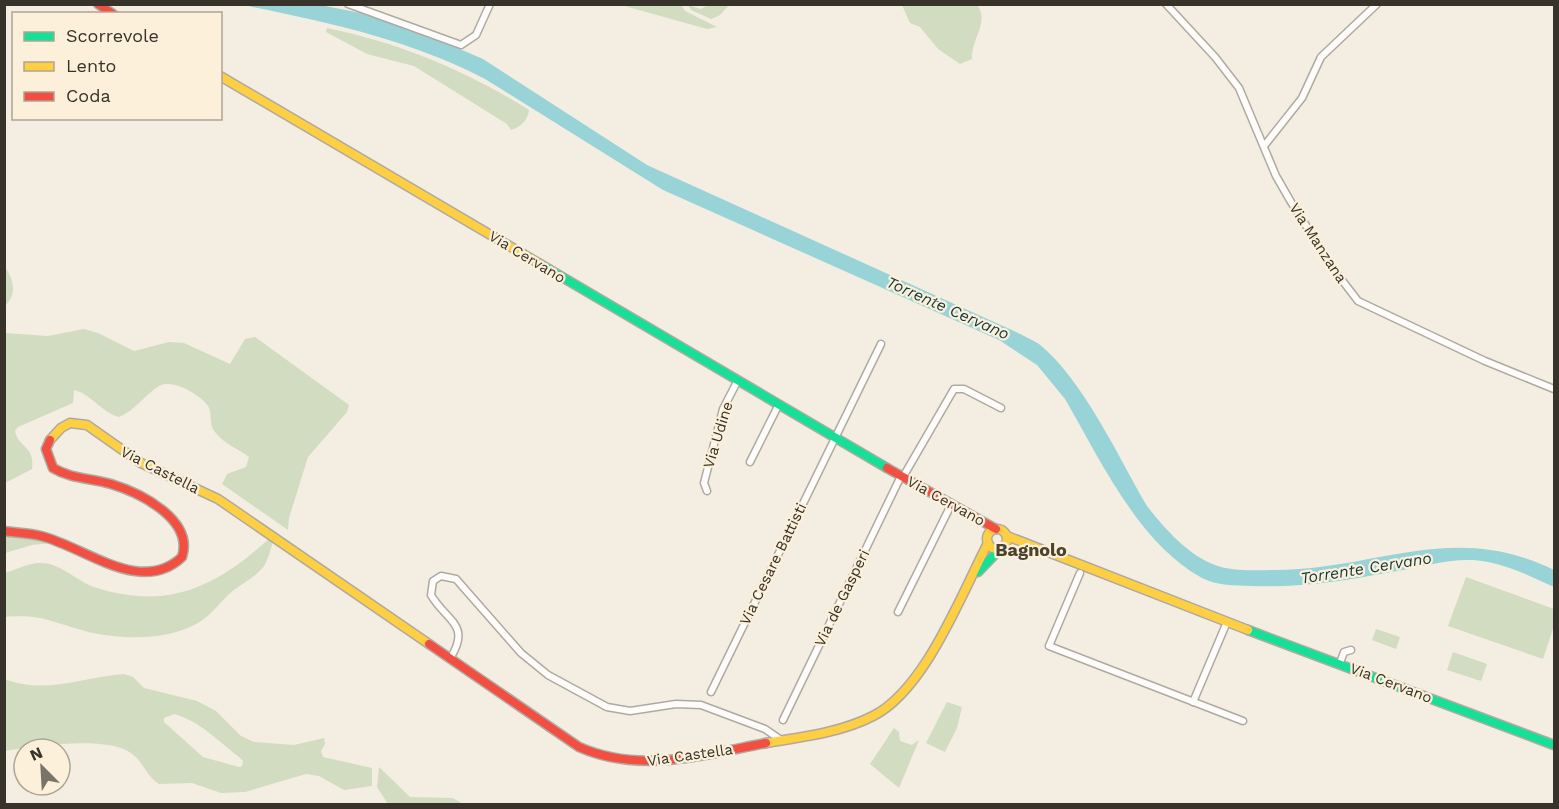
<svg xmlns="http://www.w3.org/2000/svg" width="1559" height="809" viewBox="0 0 1559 809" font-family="'Work Sans',sans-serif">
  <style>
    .green { fill: #d1dcc1; fill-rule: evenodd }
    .water { fill: #98d3d7 }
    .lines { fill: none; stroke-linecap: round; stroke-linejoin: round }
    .street-casing { stroke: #afaaa1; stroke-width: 9 }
    .fast-casing { stroke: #afaaa1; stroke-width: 11 }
    .slow-casing { stroke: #afaaa1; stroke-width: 11 }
    .jam-casing { stroke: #afaaa1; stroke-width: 11 }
    .street { stroke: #fdfcfb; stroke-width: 6 }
    .fast { stroke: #16e098; stroke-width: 8 }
    .slow { stroke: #ffcf43; stroke-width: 8 }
    .jam { stroke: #f24e42; stroke-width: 8 }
    .labels { text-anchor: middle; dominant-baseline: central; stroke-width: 4.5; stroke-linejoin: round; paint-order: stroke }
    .street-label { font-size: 15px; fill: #37322a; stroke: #fcf0da }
    .water-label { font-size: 16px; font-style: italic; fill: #0d383d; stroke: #fcf0da }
    .quarter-label { font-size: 18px; font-weight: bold; fill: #4b422f; stroke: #fcf0da }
  </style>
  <rect width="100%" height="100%" fill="#f4eee2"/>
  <g class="green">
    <polygon points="621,5 681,5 685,11 717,27 707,29"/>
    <polygon points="688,5 701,9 708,5 729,5 720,15 711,19 691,10"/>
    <path d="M 902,5 L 977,5 C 990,22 971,39 972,59 L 960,64 L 938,49 L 920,27 L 910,23 Z"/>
    <path d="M 327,28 C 400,43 465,70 529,110 C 528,120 521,127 511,130 L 507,124 L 414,66 L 367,54 L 326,32 Z"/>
    <path d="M 5,267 C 14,280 17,294 5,306 Z"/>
    <path d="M 84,329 L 98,333 L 134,351 L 169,342 L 184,343 L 230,364 L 245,339 L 255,337 L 349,405 L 347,412 L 308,457 L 289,518 L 288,530 L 222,484 L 227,474 L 246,467 L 249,457 C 237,448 224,444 215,432 C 208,424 213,414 208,406 C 201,395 172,378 159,386 C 144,395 136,410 119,417 C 101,412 91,394 74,390 L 73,403 L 18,427 L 15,431 C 19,449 35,445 32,469 L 5,483 L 5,333 L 48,336 Z"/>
    <polygon points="5,534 28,536 53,543 32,545 5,553"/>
    <path d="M 270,538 L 274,540 C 270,549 269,558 264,566 C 255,578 239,585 228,595 C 218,605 210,616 198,623 C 167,641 119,640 85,631 C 50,622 43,614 5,617 L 4,573 C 16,570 28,563 40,563 C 60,562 76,581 94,587 C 167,611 216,587 270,538 Z"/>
    <polygon points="1466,577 1554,609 1554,626 1543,659 1448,626"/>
    <polygon points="1376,629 1400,637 1396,649 1372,640"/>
    <polygon points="1453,652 1487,664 1481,681 1447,670"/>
    <path d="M 124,674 L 133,677 L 144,688 L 197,701 L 216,711 L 241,736 L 254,742 L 294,745 L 324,738 L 325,744 L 321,751 L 323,757 L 372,768 L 372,786 L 344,790 L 319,776 L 306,774 L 245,792 L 221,793 L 192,783 L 159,784 C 146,776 143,761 131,753 C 105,735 34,747 5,751 L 5,679 C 45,695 83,677 124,674 ZM 174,714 C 200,721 218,741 239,757 L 243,761 L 242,766 L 239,767 L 203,757 L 164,722 L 164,718 Z"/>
    <polygon points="947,702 962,707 957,728 945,752 926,743"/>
    <polygon points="894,728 899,732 900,741 912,745 919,740 899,788 870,764"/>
    <polygon points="379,767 410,797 453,798 463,804 388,804 377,787"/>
  </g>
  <path class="water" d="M 243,5 L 320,5 L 361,13 L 432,37 L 483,59 L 647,165 L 1014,331 C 1022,335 1031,339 1039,344 C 1082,378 1119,458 1147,506 C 1165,529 1188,555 1215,565 C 1233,572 1256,570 1274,570 C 1377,570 1452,520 1554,570 L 1554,587 C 1528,575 1502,562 1473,560 C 1446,559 1418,568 1391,572 C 1344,581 1300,588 1251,586 C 1235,585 1217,586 1202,578 C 1138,543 1100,459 1065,399 L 1037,365 L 999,340 L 663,190 L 485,79 C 408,39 327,22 243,5 Z"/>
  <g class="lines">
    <defs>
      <g id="street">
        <polyline points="348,4 461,45 476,35 490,4"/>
        <polyline points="1166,4 1215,57 1239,88 1276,176 1291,202 1335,271 1358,301 1485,361 1554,389"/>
        <polyline points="1264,146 1302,98 1321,57 1377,4"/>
        <polyline points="750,462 779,404"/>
        <polyline points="903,477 954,389 964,389 1001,408"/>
        <polyline points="707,491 704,483 723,409 738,380"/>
        <polyline points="1080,573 1049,646 1243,721"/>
        <polyline points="898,612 951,505"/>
        <path d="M 451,657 C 471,624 446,621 431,595 L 433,581 L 441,576 L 456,579 L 521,653 L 548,675 L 607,707 L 630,711 L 676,704 L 701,705 L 765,729 L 781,740"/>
        <polyline points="1340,663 1344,652 1351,650"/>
        <polyline points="711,692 881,344"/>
        <polyline points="1193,702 1227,622"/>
        <polyline points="783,720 901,476"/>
      </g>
      <g id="fast">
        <polyline points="540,264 887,468"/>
        <polyline points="978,572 1001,548"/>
        <polyline points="1248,630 1554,745"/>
      </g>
      <g id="slow">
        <polyline points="220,76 540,264"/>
        <polyline points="50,440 61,428 70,423 87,425 141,463 218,499 429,644"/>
        <circle cx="997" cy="539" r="10"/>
        <polyline points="1007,536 1248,630"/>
        <path d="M 766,743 C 801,737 840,733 873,716 C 925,690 961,595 988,543"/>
      </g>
      <g id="jam">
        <polyline points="98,4 113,14"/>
        <polyline points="887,468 996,529"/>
        <path d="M 4,531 C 16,533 29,533 41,536 C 85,547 141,596 182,557 C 194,520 141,493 111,484 C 91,478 71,479 53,468 L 46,449 L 50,440"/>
        <path d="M 429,644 L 579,747 C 640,774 703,755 766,743"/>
      </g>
    </defs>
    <use href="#street" class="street-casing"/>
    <use href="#fast" class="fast-casing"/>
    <use href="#slow" class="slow-casing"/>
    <use href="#jam" class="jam-casing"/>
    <use href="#street" class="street"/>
    <use href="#fast" class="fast"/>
    <use href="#slow" class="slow"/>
    <use href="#jam" class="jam"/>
  </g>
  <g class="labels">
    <g class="street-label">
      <text transform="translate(1318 243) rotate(57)">Via Manzana</text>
      <text transform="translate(527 257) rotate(31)">Via Cervano</text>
      <text transform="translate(718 435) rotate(-73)">Via Udine</text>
      <text transform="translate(160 470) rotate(27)">Via Castella</text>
      <text transform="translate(946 501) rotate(29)">Via Cervano</text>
      <text transform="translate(773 564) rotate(-64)">Via Cesare Battisti</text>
      <text transform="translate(842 598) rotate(-64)">Via de Gasperi</text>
      <text transform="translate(1391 683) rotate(21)">Via Cervano</text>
      <text transform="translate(690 755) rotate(-8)">Via Castella</text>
    </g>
    <g class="water-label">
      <text transform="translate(948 308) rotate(24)">Torrente Cervano</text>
      <text transform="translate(1366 568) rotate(-9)">Torrente Cervano</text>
    </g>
    <g class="quarter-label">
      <text x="1031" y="549">Bagnolo</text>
    </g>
  </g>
  <rect width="1559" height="809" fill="none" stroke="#37322a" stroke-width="12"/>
  <rect x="12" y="12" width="210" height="108" fill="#fcf0da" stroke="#ada494" stroke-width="1.5"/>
  <rect x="24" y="32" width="30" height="9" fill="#16e098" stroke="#ada494" stroke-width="1.5"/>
  <text x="66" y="42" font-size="18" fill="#37322a">Scorrevole</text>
  <rect x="24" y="62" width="30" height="9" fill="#ffcf43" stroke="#ada494" stroke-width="1.5"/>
  <text x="66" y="72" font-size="18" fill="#37322a">Lento</text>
  <rect x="24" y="92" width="30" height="9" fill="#f24e42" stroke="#ada494" stroke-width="1.5"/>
  <text x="66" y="102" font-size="18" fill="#37322a">Coda</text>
  <g transform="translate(42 767) rotate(336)"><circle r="28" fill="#fcf0da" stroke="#ada494" stroke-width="1.5"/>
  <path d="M0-4.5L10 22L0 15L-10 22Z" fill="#79746a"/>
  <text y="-9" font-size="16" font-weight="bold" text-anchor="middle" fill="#37322a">N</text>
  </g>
</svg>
